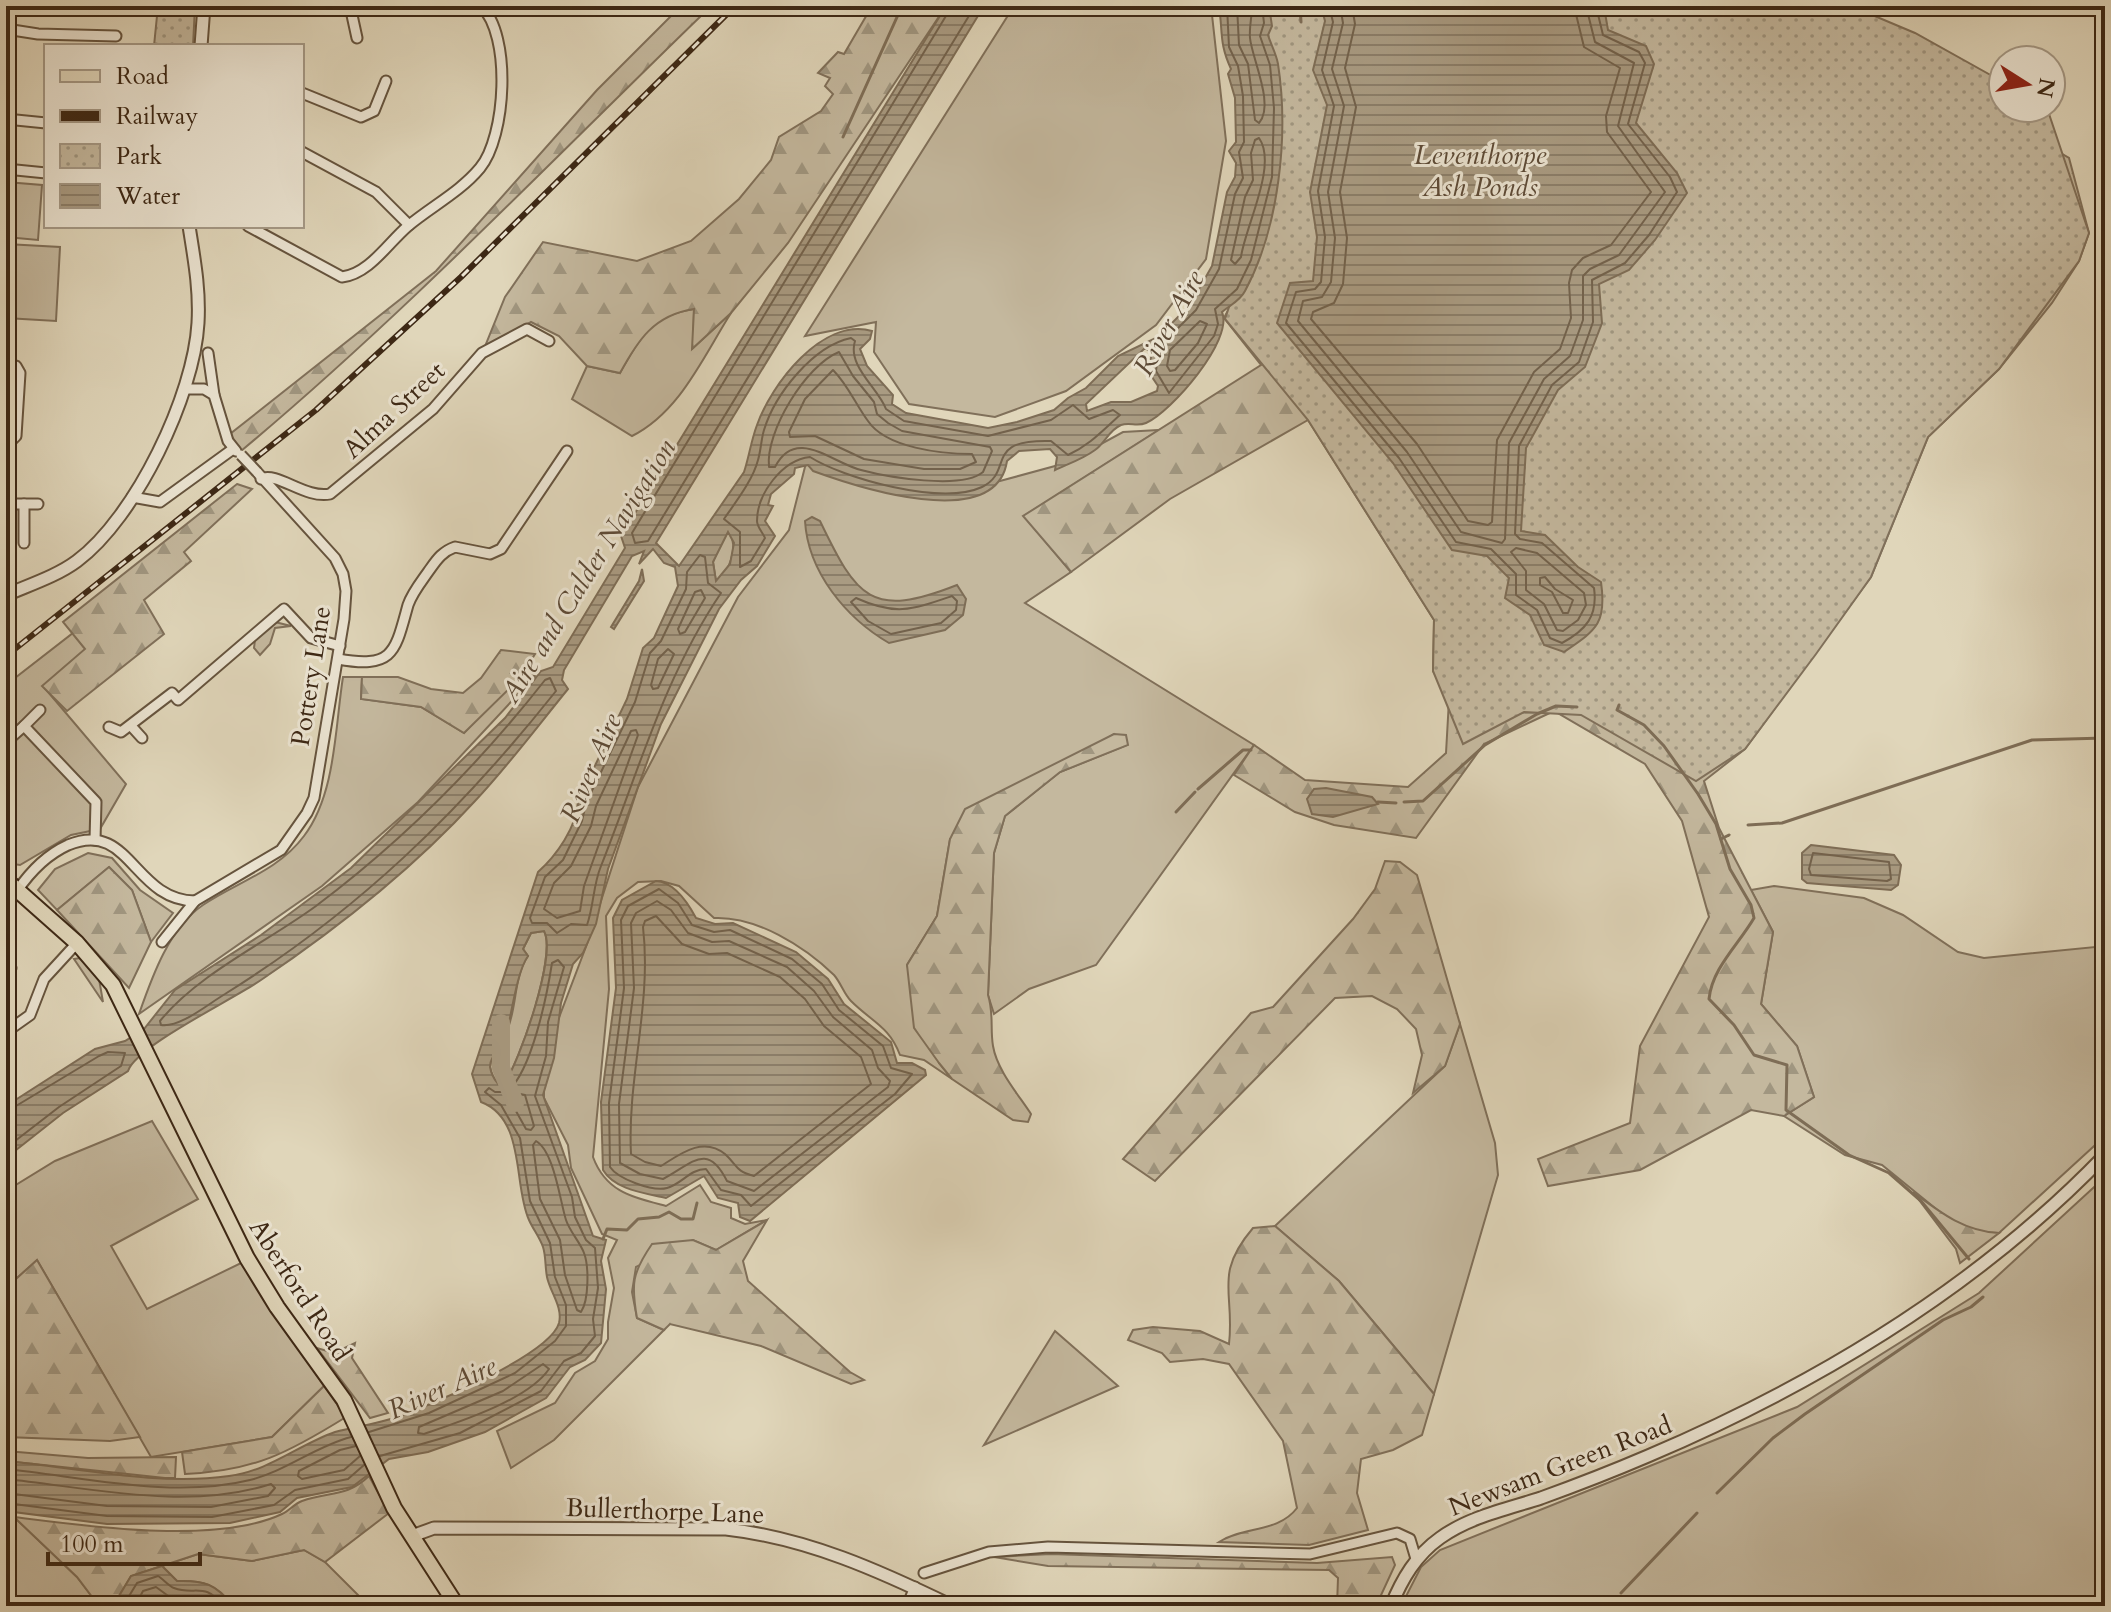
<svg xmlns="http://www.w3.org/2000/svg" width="2111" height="1612" viewBox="0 0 2111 1612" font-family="Cardo,serif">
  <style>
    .grass { fill: #c4b89e; stroke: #80705a; stroke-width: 2 }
    .forest { fill: url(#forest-firs); stroke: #80705a; stroke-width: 2 }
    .park { fill: url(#park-dots); stroke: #80705a; stroke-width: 2 }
    .water { fill: url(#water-rules); stroke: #7e6d56; stroke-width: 2; fill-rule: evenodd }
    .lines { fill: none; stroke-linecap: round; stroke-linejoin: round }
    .shore { stroke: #73624c; stroke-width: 2 }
    .stream { stroke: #7e6d56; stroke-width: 3 }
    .river { stroke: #a99b82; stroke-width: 18 }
    .minor-casing { stroke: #66543e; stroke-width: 13 }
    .tertiary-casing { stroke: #66543e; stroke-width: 15 }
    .primary-casing { stroke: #3d2815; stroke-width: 18 }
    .minor { stroke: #ebe4d2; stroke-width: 9 }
    .tertiary { stroke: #ebe4d2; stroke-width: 11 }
    .primary { stroke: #e0d6ba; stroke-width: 14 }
    .rail-casing { stroke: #3d2815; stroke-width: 6 }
    .rail { stroke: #ebe4d2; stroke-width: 3; stroke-dasharray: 9; stroke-linecap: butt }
    .minor-bridge-casing { stroke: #66543e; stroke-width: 13; stroke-linecap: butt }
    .minor-bridge { stroke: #ebe4d2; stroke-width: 9 }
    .labels { text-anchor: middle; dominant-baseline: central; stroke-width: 6; stroke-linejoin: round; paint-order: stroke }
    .street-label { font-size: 26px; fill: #3d2815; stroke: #ebe4d2 }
    .water-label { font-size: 28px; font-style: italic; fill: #5d4a36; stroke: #ebe4d2 }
  </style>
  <defs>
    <pattern id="forest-firs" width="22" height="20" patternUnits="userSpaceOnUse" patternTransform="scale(2)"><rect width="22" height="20" fill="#c4b89e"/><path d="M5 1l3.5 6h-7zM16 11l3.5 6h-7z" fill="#a09680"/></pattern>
    <pattern id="park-dots" width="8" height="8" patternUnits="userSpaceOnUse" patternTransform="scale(2)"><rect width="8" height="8" fill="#c4b89e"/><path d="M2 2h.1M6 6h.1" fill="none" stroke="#a09680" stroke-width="1.8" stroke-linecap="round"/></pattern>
    <pattern id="water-rules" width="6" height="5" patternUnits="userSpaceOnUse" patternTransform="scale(2)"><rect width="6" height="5" fill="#a99b82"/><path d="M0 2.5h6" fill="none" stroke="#8b7e69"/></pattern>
  </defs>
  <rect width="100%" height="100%" fill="#e0d6ba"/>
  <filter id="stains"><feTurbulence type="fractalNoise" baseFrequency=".0025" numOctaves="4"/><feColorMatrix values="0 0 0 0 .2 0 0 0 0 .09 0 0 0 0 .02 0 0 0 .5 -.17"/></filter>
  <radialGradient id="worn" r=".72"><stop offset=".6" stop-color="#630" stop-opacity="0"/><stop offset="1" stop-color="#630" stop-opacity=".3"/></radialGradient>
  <g class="grass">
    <polygon points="1014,6 1211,6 1226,141 1206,259 1156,325 1066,391 995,417 909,404 874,352 876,322 805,336"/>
    <polygon points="6,182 42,185 38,240 6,237"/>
    <polygon points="6,244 60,247 56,321 6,318"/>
    <path d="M 694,309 L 693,348 L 731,313 C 703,357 680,412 632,436 L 572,399 L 587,366 L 620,373 C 640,338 651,315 694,309 Z"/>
    <polygon points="6,369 12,369 16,375 12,437 6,443"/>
    <path d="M 1159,430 L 1024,516 L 1071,572 L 1025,603 L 1254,745 L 1096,965 L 1029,989 L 994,1014 L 988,995 L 994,853 L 1005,816 L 1060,772 L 1127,745 L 1114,734 L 950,839 L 937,916 L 907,965 L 939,1063 L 952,1079 L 924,1060 L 900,1055 C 889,1026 872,1022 851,1001 C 844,994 841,983 834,975 C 804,946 756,916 714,918 L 679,886 L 661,881 L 638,882 L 617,898 L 606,916 L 609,989 L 593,1157 C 606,1192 632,1197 666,1206 L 700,1185 L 711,1202 L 731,1208 L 731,1218 L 745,1224 L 767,1220 L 716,1250 L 693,1240 L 636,1267 L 632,1292 L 637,1318 L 664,1330 L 554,1440 L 511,1468 L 497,1431 L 555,1403 L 575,1373 L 595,1361 L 608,1339 L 608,1322 L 614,1288 L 608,1258 L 617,1240 L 602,1234 L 571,1168 L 568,1145 L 544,1098 L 544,1057 L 587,944 L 638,787 L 738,597 L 789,530 L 807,459 L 946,486 L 1000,481 L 1066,463 L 1123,432 Z"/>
    <path d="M 730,533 C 738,548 730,571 716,582 L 713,562 L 724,534 Z"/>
    <polygon points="275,622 291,626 275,628 270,644 260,655 254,648 255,640"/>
    <polygon points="73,633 86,649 43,686 126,784 100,829 71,835 20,865 6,863 6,685"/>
    <path d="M 526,668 L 535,676 L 418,802 L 322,886 L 139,1014 C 152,977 169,928 203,905 C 237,882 278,871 304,836 C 336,794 335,727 343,677 L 362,677 L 361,699 L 421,707 L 464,733 Z"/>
    <polygon points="88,853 112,858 140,890 173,913 151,942 132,890 109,867 57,910 38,890 55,869"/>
    <polygon points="1774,886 1864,898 1903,915 1958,952 1984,958 2105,946 2105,1136 1999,1233 1975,1232 1946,1217 1882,1165 1845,1155 1784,1116 1814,1097 1797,1046 1761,1004 1773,932 1751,890"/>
    <path d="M 544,931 C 557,954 520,1061 504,1084 L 498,1084 C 494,1079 491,1074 490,1067 C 490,1053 504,1040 508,1028 C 517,1005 514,976 528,956 L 523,949 L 531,933 Z"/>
    <polygon points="80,958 99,979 103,1002 74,959"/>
    <polygon points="1460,1024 1495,1143 1498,1175 1434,1394 1339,1281 1275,1226 1445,1066"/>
    <polygon points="152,1121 198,1199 111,1246 147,1309 241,1263 324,1386 272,1437 151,1457 37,1260 6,1288 6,1191 55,1161"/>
    <polygon points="2105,1177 2105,1606 1401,1606 1421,1567 1440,1550 1797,1407 1979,1293"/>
    <polygon points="1055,1331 1118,1386 984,1445"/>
    <polygon points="6,1514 14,1517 77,1577 99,1606 6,1606"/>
    <path d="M 304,1550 L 325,1562 L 369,1606 L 233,1606 C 217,1584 203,1580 177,1581 L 162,1566 L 198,1554 L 252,1561 Z"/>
  </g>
  <g class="forest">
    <path d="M 681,6 L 710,6 L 704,13 C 552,160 404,315 241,451 L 230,434 L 436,271 L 597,90 Z"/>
    <path d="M 872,6 L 946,6 L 788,243 L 731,313 L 692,349 L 694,309 C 654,315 638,340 620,373 L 587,366 L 559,336 L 531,322 L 494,345 L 486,344 L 505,297 L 543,242 L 637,261 L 691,241 L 739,199 L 771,160 L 779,137 L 821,111 L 833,94 L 825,86 L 830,78 L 818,73 L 838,52 L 844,54 Z"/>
    <polygon points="2038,140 2069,158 2089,233 2079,261 2052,303 1999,369 1928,437 1871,577 1745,749 1704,781 1719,828 1773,932 1761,1004 1797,1046 1814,1097 1784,1116 1751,1110 1640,1170 1548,1186 1538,1159 1630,1123 1640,1046 1709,917 1682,821 1645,764 1554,711 1484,744 1416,838 1334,825 1295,812 1234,775 1254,745 1305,780 1408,787 1446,753 1449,700 1433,671 1434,620 1308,420 1170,499 1071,572 1023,516 1261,365 1224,318 1262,247"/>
    <polygon points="237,484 252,489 184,552 191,561 144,600 164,634 67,711 42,686 85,649 63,622"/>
    <polygon points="501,650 535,654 520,678 464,733 421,707 361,699 362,677 398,677 431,689 463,693 481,678"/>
    <path d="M 1114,734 L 1126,735 L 1128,745 L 1060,772 L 1005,816 L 994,853 L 988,995 C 994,1014 990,1028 993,1046 C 997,1070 1018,1094 1031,1114 L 1028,1122 L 1013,1120 L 952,1079 L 939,1063 L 914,1028 L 907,965 L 937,916 L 950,839 L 965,809 Z"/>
    <polygon points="1385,861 1400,862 1417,875 1460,1024 1445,1066 1413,1093 1422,1055 1416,1029 1397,1009 1372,996 1335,998 1155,1181 1123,1159 1251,1013 1273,1007 1353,919 1375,889"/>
    <polygon points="109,867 132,890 151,942 129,988 57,910"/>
    <path d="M 1913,1192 C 1941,1213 1964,1231 1999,1233 L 1960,1263 L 1956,1249 Z"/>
    <path d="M 767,1220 L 743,1261 L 748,1281 L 850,1372 L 864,1380 L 851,1384 L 761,1346 L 670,1324 L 664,1330 L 637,1318 C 631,1284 632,1273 652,1244 L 693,1240 L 716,1250 Z"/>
    <path d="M 1275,1226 L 1339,1281 L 1434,1394 L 1422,1435 L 1393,1450 L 1361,1459 L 1357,1493 L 1368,1530 L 1309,1545 L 1219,1542 C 1244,1526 1278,1533 1297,1508 L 1283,1441 L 1229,1364 L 1203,1359 L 1170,1362 L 1162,1353 L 1128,1340 L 1133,1330 L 1153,1327 L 1200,1331 L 1229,1344 C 1235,1292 1213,1275 1253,1228 Z"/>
    <polygon points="37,1260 140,1437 110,1441 6,1437 6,1288"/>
    <polygon points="355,1343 352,1358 388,1413 370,1418 317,1348 334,1353"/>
    <path d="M 324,1386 L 346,1417 C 288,1453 254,1471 185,1474 L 182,1452 L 272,1437 Z"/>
    <polygon points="6,1451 88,1458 176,1457 175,1478 165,1478 6,1461"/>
    <path d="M 369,1476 L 389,1513 L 325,1562 L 304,1550 L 252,1561 L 198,1554 L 131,1576 L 113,1606 L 99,1606 L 77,1577 L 14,1517 C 85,1526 216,1545 282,1514 C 289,1511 294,1504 302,1501 C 329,1491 346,1498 369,1476 Z"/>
    <polygon points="1051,1554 1317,1563 1392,1557 1395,1565 1376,1606 1337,1606 1338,1578 1329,1570 1048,1566 994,1557"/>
  </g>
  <g class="park">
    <polygon points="158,6 195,6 193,46 154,46"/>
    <polygon points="1262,6 1851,6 1915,33 2003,82 2003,108 2047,108 2089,233 2079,261 1999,369 1928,437 1871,577 1816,654 1745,749 1696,781 1581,715 1524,712 1463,744 1433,671 1434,620 1308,420 1225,319 1272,179"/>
  </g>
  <g class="water">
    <path d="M 946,6 L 984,6 L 656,543 L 679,566 L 744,472 C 749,457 751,441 757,425 C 771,385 822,317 872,331 L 870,339 L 860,349 L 867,366 L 893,395 L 892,404 L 906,413 L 988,428 L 1017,422 L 1054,410 L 1068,398 L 1086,388 L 1118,356 L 1158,337 L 1190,305 L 1212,266 L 1227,192 L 1235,177 L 1236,163 L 1229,151 L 1236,142 L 1235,98 L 1228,74 L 1231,69 C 1219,43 1223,33 1219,6 L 1269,6 L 1272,26 L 1268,35 C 1271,45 1276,53 1278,64 C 1289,135 1279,228 1245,291 C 1240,301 1230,305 1222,312 C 1234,340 1171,412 1146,423 C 1137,427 1130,422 1121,425 C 1109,430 1105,443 1095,450 C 1083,459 1068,464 1055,470 L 1057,457 L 1050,449 L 1019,451 L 1007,461 C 996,534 854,486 813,471 L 808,465 L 795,468 L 794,474 L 771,494 L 768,505 L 773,506 L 765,521 L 775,536 L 757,566 L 741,580 L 719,609 L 661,724 L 608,869 L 596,924 L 583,953 L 573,964 L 561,1003 L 554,1058 L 543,1095 L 593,1236 L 606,1240 L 601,1261 L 606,1289 L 601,1343 L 585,1360 L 570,1367 L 546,1398 L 485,1432 L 428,1452 L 389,1459 L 352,1487 L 297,1498 L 280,1512 L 230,1523 L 107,1524 L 6,1511 L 6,1461 C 78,1468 157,1486 229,1476 C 269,1471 298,1445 335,1432 C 352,1427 371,1425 387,1420 C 420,1411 550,1355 559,1323 C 563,1307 550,1292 547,1277 C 545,1267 546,1256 543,1247 C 540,1238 533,1229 529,1220 C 513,1185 526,1119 481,1102 L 472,1074 L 538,872 C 556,856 577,827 578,801 L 627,699 L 643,648 L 654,638 L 678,586 L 675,567 L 664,563 L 653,549 L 639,564 L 644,551 L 632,556 L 564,670 L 562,680 L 568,689 C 537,727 508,766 475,801 C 412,870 338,928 261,980 C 234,999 136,1046 128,1071 L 63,1113 L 6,1158 L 6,1106 L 95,1049 L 125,1041 L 144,1029 L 175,990 L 261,935 L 351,868 L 505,718 L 541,671 L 553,667 L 625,548 L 621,536 ZM 1145,348 L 1152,353 L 1148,371 L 1158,386 L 1157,391 L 1131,402 L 1111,402 L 1087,411 L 1086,404 ZM 728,532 L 734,543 L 730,564 L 716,581 L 713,562 ZM 544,931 C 557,954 520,1061 504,1084 L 498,1084 C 494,1079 491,1073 490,1067 C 490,1055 502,1048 505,1040 C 511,1019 516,973 528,956 L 523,949 L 531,933 Z"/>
    <path d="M 1321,6 L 1604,7 L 1608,30 L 1646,46 L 1654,64 L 1636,123 L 1677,173 L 1687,193 L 1655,240 L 1629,270 L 1599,284 L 1602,323 L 1585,367 L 1558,390 L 1526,448 L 1521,531 L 1545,535 L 1578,567 L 1601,582 C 1607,624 1596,630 1564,652 L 1544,645 L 1530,615 L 1505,598 L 1509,578 L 1487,556 L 1452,550 L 1393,463 L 1277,323 L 1290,283 L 1313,281 L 1317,237 L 1310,192 L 1327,105 L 1313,70 L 1325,21 Z"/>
    <path d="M 812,517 L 820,521 C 857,598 871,619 957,585 L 966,599 L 963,615 L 945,630 L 889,643 C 846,618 808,572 805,521 Z"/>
    <polygon points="642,569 644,581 614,629 611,627 639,581"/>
    <polygon points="1326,788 1372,797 1378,804 1333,817 1312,814 1307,799 1314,789"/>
    <polygon points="1811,845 1894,855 1901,865 1898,885 1891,890 1807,883 1802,879 1802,853"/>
    <path d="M 656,881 C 674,882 688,903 696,918 L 715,924 L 733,923 L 796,952 L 828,979 L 844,1004 L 891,1042 L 897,1063 L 912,1063 L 925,1070 L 926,1075 L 750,1221 L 740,1217 L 738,1203 L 718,1198 L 704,1176 L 666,1198 C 645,1193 615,1190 603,1170 L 601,1102 L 616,988 L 613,918 L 622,900 Z"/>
    <path d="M 162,1566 L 177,1581 C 203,1580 217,1584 232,1606 L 113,1606 L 131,1576 Z"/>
  </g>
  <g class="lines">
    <g class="shore">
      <polyline points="952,6 632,533 635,543 648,541 975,6"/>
      <polyline points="1227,6 1229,47 1238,66 1243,96 1244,142 1239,152 1243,178 1235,194 1219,269 1196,310 1159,347 1156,371 1169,393 1214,336 1218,324 1215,309 1237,289 1251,260 1272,177 1274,108 1270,65 1260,36 1264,23 1262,6"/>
      <path d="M 1237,6 L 1239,45 L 1248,64 L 1255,120 L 1259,123 C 1275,105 1252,59 1250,38 C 1249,27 1252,17 1252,6"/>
      <path d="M 1329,6 L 1333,22 L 1322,70 L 1334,106 L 1318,191 L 1325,237 L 1321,282 L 1315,289 L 1296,292 L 1286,323 L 1399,458 L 1456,542 L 1491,549 L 1516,574 L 1516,595 L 1537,610 L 1550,638 L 1562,643 C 1586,630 1598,616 1594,588 L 1542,543 L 1520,539 L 1515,534 L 1519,446 L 1552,385 L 1579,362 L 1593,322 L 1592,280 L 1625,263 L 1649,235 L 1677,192 L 1670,177 L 1628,124 L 1645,63 L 1639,52 L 1603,35 L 1596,6"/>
      <polyline points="1340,6 1343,23 1332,69 1344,106 1328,192 1335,238 1331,282 1322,297 1303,301 1298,321 1407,452 1461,532 1502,543 1505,539 1509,443 1544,379 1570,356 1583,320 1583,276 1590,269 1619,255 1665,192 1618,126 1634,63 1595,42 1586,6"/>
      <polyline points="1352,6 1355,24 1345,68 1356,107 1340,192 1347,238 1343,284 1334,303 1313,312 1311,319 1417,444 1468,521 1488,525 1492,522 1497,440 1534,372 1560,349 1571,318 1569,283 1572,270 1583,258 1611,245 1651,192 1607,132 1606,116 1620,68 1584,47 1574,6"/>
      <path d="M 1259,138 C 1278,165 1245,227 1241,257 L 1235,264 L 1231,260 L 1245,197 L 1253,180 L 1251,153 L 1255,140 Z"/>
      <polygon points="1200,321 1207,324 1198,343 1175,370 1170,371 1167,366 1170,350"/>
      <path d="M 851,338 L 855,341 C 847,366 878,388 886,409 L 904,421 L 988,436 L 1051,420 L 1073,405 L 1089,419 L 1113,410 L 1120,415 C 1103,430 1090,445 1068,455 L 1051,441 C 982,439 1015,471 982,487 C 941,506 843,478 810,457 C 782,460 757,494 757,521 C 757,527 763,533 765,538 L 751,561 L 740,567 L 740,532 L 724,519 C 735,503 753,480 758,460 C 761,450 761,440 764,430 C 775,394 813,346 851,338 Z"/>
      <path d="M 839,352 L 853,376 L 874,402 L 877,414 L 888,423 L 902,431 L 990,447 L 992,451 L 983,472 C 962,490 887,477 861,470 C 832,463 796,426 775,467 L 769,467 C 765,432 806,365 839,352 Z"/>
      <path d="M 833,370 C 848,385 856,405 868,421 C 886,448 942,454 972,454 L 976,462 L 960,469 L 924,469 L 864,459 L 815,436 L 790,437 L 789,432 L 805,399 Z"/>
      <polygon points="1516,548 1537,553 1584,593 1586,605 1578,620 1563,631 1557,630 1544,604 1526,590 1526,571 1511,552"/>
      <path d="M 700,555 L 705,557 L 708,583 L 721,593 C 664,677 638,773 601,866 C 593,885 594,905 587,925 L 571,924 L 557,933 L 547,923 L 532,923 L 530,918 L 545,877 L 563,860 L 582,821 L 586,803 L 635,702 L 650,653 L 661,641 L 686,589 L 687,572 Z"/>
      <polygon points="1540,578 1545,577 1555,589 1573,600 1568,613 1563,613 1552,592 1540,585"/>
      <polygon points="701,590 705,598 685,632 680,634 678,629 695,592"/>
      <path d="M 952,596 L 957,601 L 956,610 L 941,623 L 891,634 L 868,621 L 851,602 L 856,598 C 896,616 911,610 952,596 Z"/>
      <polygon points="668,649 674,654 658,688 653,689 651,685 658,659"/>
      <path d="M 550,678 L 556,691 C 459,813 358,911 225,994 C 208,1004 180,1028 161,1025 L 160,1021 C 198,974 267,942 316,906 C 401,842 480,763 545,680 Z"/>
      <polygon points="636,730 638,735 584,886 580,911 557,918 544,909 554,883 571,866 591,826 596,806 626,742 631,731"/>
      <polygon points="1813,853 1889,862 1891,879 1887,881 1811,875 1809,869"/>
      <path d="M 659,889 L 678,903 L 692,925 L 714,932 L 730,930 L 792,959 L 822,984 L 839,1010 L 883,1046 L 891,1068 L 912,1074 L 895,1094 L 751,1206 L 741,1195 L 721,1190 L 706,1169 C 690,1169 682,1184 667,1188 C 653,1192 618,1179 610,1167 L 609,1103 L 624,988 L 621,920 L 628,906 Z"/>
      <path d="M 657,901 L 671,910 L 688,933 L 712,942 L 729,941 L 787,967 L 814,991 L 833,1017 L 872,1050 L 878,1068 L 890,1081 L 888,1087 L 754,1191 L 727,1181 C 707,1141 692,1164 663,1179 L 640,1174 L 620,1163 L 619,1104 L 634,988 L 631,923 L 636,913 Z"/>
      <path d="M 656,916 L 682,944 L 709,954 L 727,953 L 780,977 L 805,999 L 824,1026 L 861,1057 L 871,1084 L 754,1176 C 735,1171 738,1166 725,1154 C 703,1136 680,1154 661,1166 L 645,1162 L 631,1154 C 627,1078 652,1004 643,927 L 645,921 Z"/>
      <polygon points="520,1094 525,1095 534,1126 531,1130 526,1129 512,1104"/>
      <polyline points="6,1112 99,1056 108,1052 125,1053 121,1066 59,1107 6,1148"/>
      <path d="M 536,1141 C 554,1151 560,1201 566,1220 C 570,1232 580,1242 584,1253 C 589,1266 589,1300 581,1312 L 577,1310 L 565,1275 L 560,1240 L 540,1199 L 533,1145 Z"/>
      <path d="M 543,1364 L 549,1369 C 528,1400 459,1422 424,1434 L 418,1433 L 419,1427 L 503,1391 Z"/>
      <path d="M 369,1432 L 429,1413 L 515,1373 L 555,1341 L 566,1326 L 566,1305 L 555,1277 L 550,1243 L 530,1201 L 520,1138 L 501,1105 L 485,1092 L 489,1088 L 495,1092 L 507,1092 C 532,1071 547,995 552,963 L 558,960 L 564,967 L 548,1022 L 546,1056 L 535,1096 L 572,1197 L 575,1217 L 586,1240 L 595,1248 L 598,1288 L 593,1319 L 595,1336 L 581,1353 L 564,1361 L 541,1391 L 460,1433 L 380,1456"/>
      <polyline points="356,1446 340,1450 299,1471 298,1476 302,1479 344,1470 360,1456"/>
      <path d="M 6,1469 C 84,1477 173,1499 250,1480 C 286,1471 316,1446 351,1437"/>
      <path d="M 6,1479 C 92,1488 187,1511 271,1484 L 275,1488 L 268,1496 L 211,1507 L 107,1506 L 6,1493"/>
      <polyline points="6,1503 107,1516 212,1517 274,1505 295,1490 348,1479 364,1465"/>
      <path d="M 123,1606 L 137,1583 L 158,1576 C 163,1579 169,1586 174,1588 C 195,1596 205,1581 223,1606"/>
      <polyline points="135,1606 143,1591 156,1587 171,1598 196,1598 210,1606"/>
    </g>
    <g class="stream">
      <polyline points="1300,6 1301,22"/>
      <polyline points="843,137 902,6"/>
      <path d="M 1619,705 L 1617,710 L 1644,725 L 1664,746 L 1698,794 L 1716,824 L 1730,869 L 1751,905 L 1754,918 C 1739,944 1712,968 1709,999 L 1734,1025 L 1754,1055 L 1787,1065 L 1786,1110 L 1849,1155 L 1889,1173 L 1921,1201 L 1969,1259"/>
      <polyline points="1198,789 1243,750 1251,750"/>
      <polyline points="1378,802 1396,803"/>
      <polyline points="1404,802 1423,801 1485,745 1537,714 1556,706 1577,707"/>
      <polyline points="1176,812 1195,792"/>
      <polyline points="1748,825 1782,823 2032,740 2105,738"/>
      <polyline points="1721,839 1729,835"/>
      <polyline points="603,1239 607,1229 627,1230 638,1219 659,1217 669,1212 681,1219 693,1219 697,1203"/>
      <polyline points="1717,1493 1773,1438 1805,1414 1943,1320 1971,1307 1983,1297"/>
      <polyline points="1621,1593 1697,1513"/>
    </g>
    <polyline class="river" points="501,1023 501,1068 515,1103"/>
    <defs>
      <g id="minor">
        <polyline points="350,6 357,38"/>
        <polyline points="6,29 38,34 116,36"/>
        <polyline points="302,93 361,117 374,111 386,81"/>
        <polyline points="6,119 46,123"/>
        <polyline points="302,152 376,192 409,225"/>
        <polyline points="6,169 46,173"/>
        <path d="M 248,226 L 342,277 C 369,274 388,243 408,226 C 432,206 460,192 480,168 C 506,137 512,35 481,6"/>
        <polyline points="208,353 214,395"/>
        <polyline points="6,365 16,366 20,373 16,436 6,446"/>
        <polyline points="185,389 204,389 214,395 228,441 236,451"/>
        <path d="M 261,479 C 277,471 305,499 330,494 L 433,409 L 482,353 L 527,329 L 549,341"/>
        <polyline points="132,497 160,502 233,449"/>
        <polyline points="6,504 38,504"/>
        <polyline points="24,504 24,543"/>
        <path d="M 338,659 C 394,669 395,652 408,605 C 412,593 421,582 428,572 C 436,561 441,552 455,547 L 490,554 L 501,549 L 567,451"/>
        <polyline points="24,726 40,710"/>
        <polyline points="109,727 121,732 172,693 178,700 284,609 311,638 340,646"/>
        <polyline points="132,727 142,738"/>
        <polyline points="6,742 24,726 96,802 95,840"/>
        <path d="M 17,891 C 30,872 46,855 68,845 C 130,819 133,900 195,901"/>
        <polyline points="162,942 195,901 281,850 307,813 314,798 344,619 346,591 343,574 335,558 257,472"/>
        <polyline points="6,965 11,968"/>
        <polyline points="6,1032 30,1015 44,979 77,943"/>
        <polyline points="924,1573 989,1552 1048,1547 1310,1554 1397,1533 1410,1539 1416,1559"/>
        <polyline points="907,1606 915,1587"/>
      </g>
      <g id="tertiary">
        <polyline points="201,46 204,6"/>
        <path d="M 6,595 C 29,585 57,576 77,561 C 136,517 194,395 198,323 C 200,289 194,258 189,226"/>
        <path d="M 412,1536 L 434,1528 L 726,1529 C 807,1538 880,1571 952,1606"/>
        <path d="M 1391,1606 C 1402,1579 1416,1555 1440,1538 C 1469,1517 1507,1509 1541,1498 C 1577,1485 1613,1471 1648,1456 C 1817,1384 1977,1288 2105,1155"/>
      </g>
      <polyline id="primary" points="6,880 77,943 113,985 247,1258 277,1307 344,1400 394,1508 457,1606"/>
    </defs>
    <use href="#minor" class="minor-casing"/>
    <use href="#tertiary" class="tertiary-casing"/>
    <use href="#primary" class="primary-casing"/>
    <use href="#minor" class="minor"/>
    <use href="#tertiary" class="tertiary"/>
    <use href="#primary" class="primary"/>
    <defs>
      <polyline id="rail" points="6,656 316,410 461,277 735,6"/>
    </defs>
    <use href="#rail" class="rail-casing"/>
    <use href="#rail" class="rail"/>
    <defs>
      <polyline id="minor-bridge" points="241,455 257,472"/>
    </defs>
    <use href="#minor-bridge" class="minor-bridge-casing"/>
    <use href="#minor-bridge" class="minor-bridge"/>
  </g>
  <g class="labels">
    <g class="street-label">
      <text transform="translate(394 410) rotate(-43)">Alma Street</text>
      <text transform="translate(311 676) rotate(-81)">Pottery Lane</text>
      <text transform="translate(300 1290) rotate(57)">Aberford Road</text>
      <text transform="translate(1560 1466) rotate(-21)">Newsam Green Road</text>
      <text transform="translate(665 1511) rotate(2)">Bullerthorpe Lane</text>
    </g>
    <g class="water-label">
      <text x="1480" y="155">Leventhorpe<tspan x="1480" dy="32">Ash Ponds</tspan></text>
      <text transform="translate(1169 323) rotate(-61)">River Aire</text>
      <text transform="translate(588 571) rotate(-58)">Aire and Calder Navigation</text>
      <text transform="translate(591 768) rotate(-67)">River Aire</text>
      <text transform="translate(442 1388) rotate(-24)">River Aire</text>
    </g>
  </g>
  <rect width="2111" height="1612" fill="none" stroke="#e0d6ba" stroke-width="32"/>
  <rect x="8" y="8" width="2095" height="1596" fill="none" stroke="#3d2815" stroke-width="4"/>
  <rect x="16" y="16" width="2079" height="1580" fill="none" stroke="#3d2815" stroke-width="2"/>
  <rect x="44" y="44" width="260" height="184" fill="#ebe4d2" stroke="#a59986" stroke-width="2"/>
  <rect x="60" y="70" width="40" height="12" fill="#e0d6ba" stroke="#a59986" stroke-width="2"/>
  <text x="116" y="84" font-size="24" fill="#3d2815">Road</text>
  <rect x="60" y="110" width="40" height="12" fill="#3d2815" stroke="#a59986" stroke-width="2"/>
  <text x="116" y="124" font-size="24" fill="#3d2815">Railway</text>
  <rect x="60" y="144" width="40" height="24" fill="url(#park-dots)" stroke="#a59986" stroke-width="2"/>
  <text x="116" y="164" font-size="24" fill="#3d2815">Park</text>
  <rect x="60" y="184" width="40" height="24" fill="url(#water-rules)" stroke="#a59986" stroke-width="2"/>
  <text x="116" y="204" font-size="24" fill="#3d2815">Water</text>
  <g transform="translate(2027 84) rotate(101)"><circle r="38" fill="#ebe4d2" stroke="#a59986" stroke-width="2"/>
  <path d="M0-6L14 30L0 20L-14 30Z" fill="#8f2418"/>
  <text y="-12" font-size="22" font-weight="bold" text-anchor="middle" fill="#3d2815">N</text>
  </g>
  <path d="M48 1552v12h152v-12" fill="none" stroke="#3d2815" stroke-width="4"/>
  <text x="60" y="1552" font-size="24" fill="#3d2815" stroke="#ebe4d2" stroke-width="6" paint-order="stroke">100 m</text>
  <rect width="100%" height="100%" filter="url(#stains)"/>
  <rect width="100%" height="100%" fill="url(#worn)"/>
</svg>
